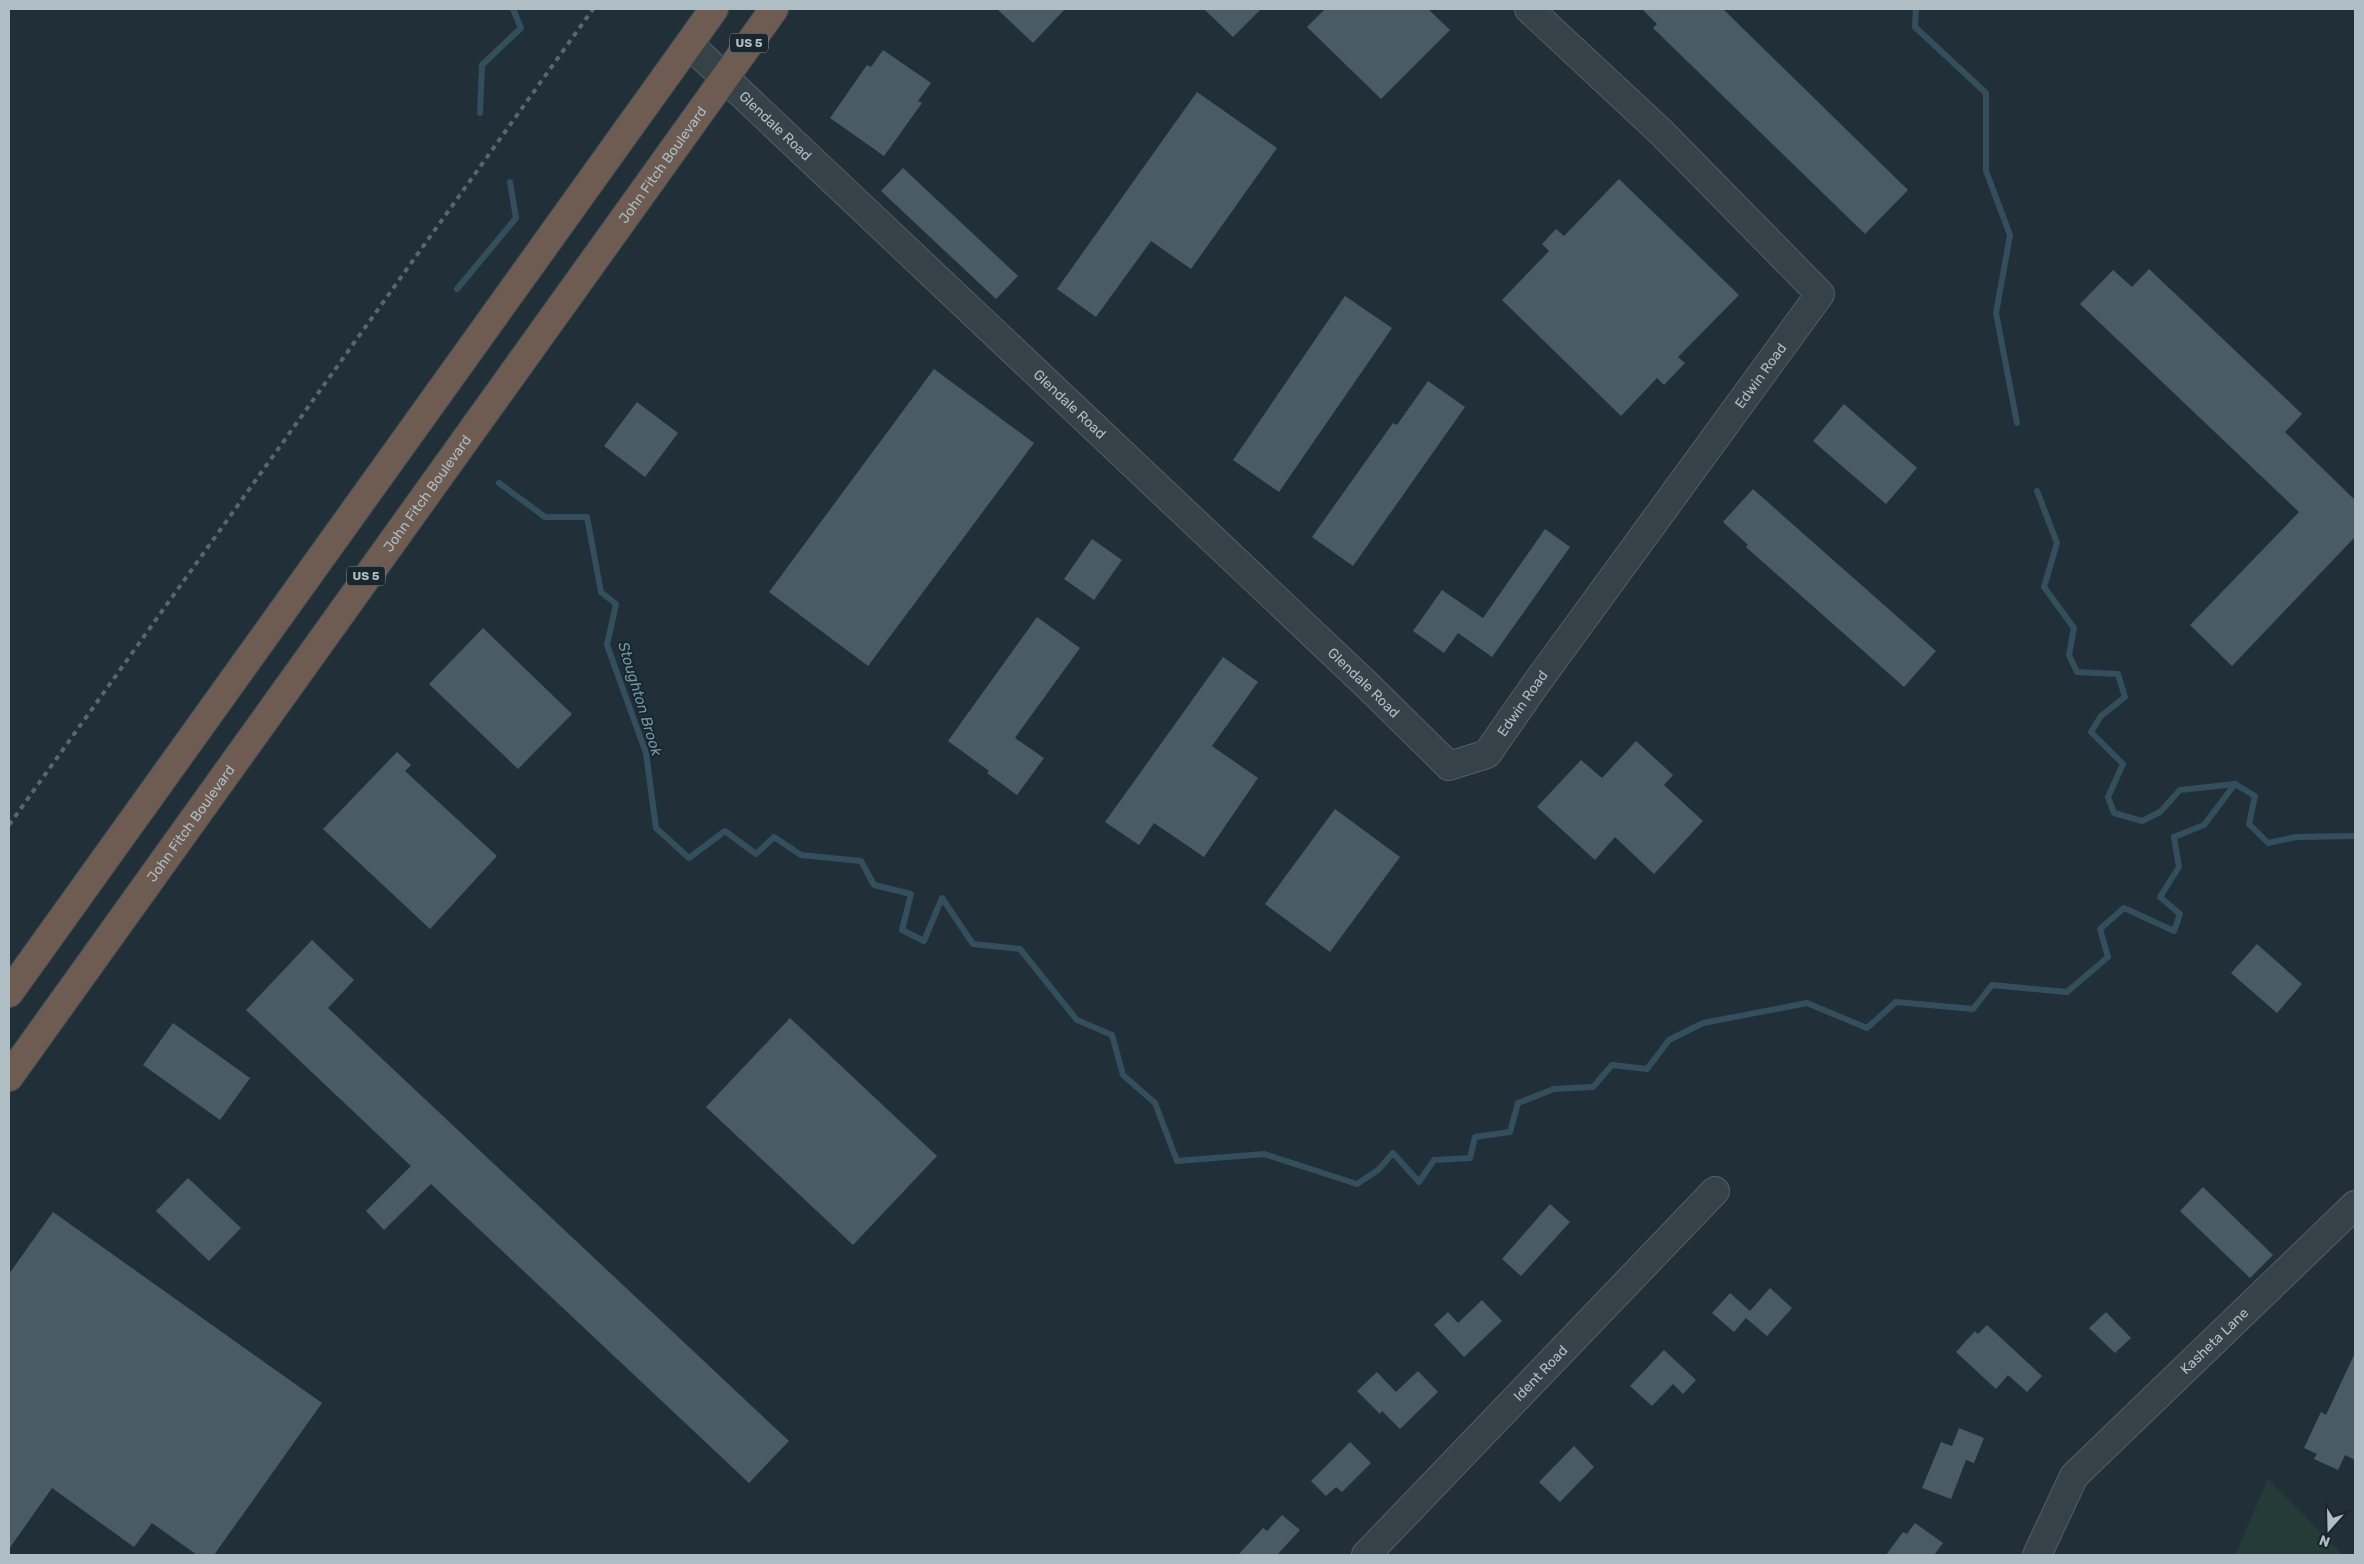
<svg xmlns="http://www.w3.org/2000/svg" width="2364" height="1564" viewBox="0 0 2364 1564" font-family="Rubik,sans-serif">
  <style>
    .green { fill: #243b37 }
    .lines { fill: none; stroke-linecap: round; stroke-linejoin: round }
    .stream { stroke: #334f5d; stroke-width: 6 }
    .building { fill: #495b64 }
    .minor-casing { stroke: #526066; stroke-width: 30 }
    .highway-casing { stroke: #3f4d53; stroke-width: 30 }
    .minor { stroke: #354248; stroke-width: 28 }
    .highway { stroke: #6e5c52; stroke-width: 28 }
    .rail { stroke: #57676f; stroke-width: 4; stroke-dasharray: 5 5; stroke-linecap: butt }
    .labels { text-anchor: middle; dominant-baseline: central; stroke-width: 4; stroke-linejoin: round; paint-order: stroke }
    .shield { fill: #1a262d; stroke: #829097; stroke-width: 1 }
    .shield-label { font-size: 12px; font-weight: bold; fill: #afbdc5 }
    .street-label { font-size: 14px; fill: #afbdc5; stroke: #1a262d }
    .water-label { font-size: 15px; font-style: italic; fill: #7096a8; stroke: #1a262d }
  </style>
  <rect width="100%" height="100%" fill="#213038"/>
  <polygon class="green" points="2268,1479 2343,1555 2235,1555"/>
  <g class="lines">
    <g class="stream">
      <polyline points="1916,9 1915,27 1986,93 1986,171 2010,235 1996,313 2017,423"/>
      <polyline points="480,113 482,65 521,28 513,9"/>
      <polyline points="457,289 516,218 510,182"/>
      <polyline points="499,483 545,517 587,517 601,592 616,604 607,645 646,753 656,828 689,858 725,831 756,854 774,837 801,855 861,861 874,885 911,894 902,930 924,941 942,898 973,944 1020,949 1077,1020 1112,1035 1123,1075 1155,1103 1177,1161 1264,1154 1357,1184 1378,1170 1393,1153 1419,1182 1434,1160 1470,1158 1475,1137 1510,1132 1518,1103 1554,1089 1593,1087 1612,1065 1647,1069 1669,1040 1703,1023 1807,1003 1867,1028 1896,1002 1973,1009 1992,985 2067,992 2108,957 2100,929 2124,908 2174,931 2180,914 2160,897 2179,867 2174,837 2204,825 2235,784"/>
      <polyline points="2037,491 2057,543 2044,587 2074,628 2069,655 2077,672 2118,674 2125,697 2101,716 2091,732 2123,764 2108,797 2114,813 2142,821 2160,812 2180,790 2235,784"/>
      <polyline points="2235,784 2255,796 2249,824 2268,843 2296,837 2355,836"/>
    </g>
  </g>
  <g class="building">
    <polygon points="997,9 1065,9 1033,43"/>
    <polygon points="1204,9 1261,9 1233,37"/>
    <polygon points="1325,9 1428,9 1450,30 1381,99 1307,27"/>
    <polygon points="1642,9 1723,9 1908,190 1865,234 1653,28 1657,24"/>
    <polygon points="883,50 931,83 918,101 922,103 884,156 830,118 867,65 871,67"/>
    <polygon points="1197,92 1277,148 1191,269 1151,241 1096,317 1057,289"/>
    <polygon points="903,168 1018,276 996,299 881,191"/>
    <polygon points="1619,179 1739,295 1678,357 1685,363 1664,385 1657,378 1621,416 1502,300 1549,251 1542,244 1556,229 1564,236"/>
    <polygon points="2149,269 2302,414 2285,432 2355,500 2355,537 2232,666 2190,625 2299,512 2080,304 2113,270 2132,287"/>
    <polygon points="1345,296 1392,328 1279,492 1233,460"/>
    <polygon points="934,369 1034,443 868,666 769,592"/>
    <polygon points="1428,381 1465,407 1353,566 1312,537 1393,423 1397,425"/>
    <polygon points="637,402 678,433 645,477 604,446"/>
    <polygon points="1844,404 1917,468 1886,504 1813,441"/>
    <polygon points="1753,489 1936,651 1904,687 1746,547 1748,545 1723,522"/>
    <polygon points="1545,529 1570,547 1492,657 1458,633 1444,653 1413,631 1442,590 1483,618"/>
    <polygon points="1092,539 1122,560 1094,600 1064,579"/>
    <polygon points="1037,617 1080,648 1015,738 1044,758 1017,795 987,773 989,771 948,741"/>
    <polygon points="483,628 572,714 518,769 429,684"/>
    <polygon points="1223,657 1258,682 1212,746 1258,778 1204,857 1154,823 1139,845 1105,822"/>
    <polygon points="1636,741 1673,775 1664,785 1703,821 1654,874 1615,837 1595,860 1537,807 1581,760 1602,778"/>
    <polygon points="397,752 411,765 405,771 497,856 430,929 323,829"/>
    <polygon points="1335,809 1400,857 1330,952 1265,904"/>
    <polygon points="312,940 354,980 328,1008 789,1441 749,1483 431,1184 384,1230 366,1211 411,1166 246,1010"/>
    <polygon points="2257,944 2302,984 2277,1013 2231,973"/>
    <polygon points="790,1018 937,1156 853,1245 706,1107"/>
    <polygon points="173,1023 250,1078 220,1120 143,1065"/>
    <polygon points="188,1178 241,1228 209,1261 156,1211"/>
    <polygon points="2203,1187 2273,1255 2250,1278 2180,1211"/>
    <polygon points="1550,1204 1570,1222 1521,1276 1502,1259"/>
    <polygon points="53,1212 322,1403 214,1555 197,1555 152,1523 134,1547 52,1488 9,1549 9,1274"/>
    <polygon points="1770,1288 1792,1308 1767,1336 1746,1318 1734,1332 1712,1313 1730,1293 1750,1311"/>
    <polygon points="1482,1300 1502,1321 1464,1357 1434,1325 1448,1312 1458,1323"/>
    <polygon points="2106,1312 2131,1338 2115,1353 2089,1328"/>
    <polygon points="1987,1325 2042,1376 2027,1392 2008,1375 1996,1389 1956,1352 1975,1331 1978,1334"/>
    <polygon points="1664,1350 1696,1380 1683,1394 1673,1384 1652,1406 1630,1386"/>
    <polygon points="2355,1353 2355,1460 2345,1455 2338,1470 2314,1459 2317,1454 2304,1448 2321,1412 2326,1415"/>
    <polygon points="1418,1371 1438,1392 1400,1429 1382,1411 1380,1414 1357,1391 1377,1372 1396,1392"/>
    <polygon points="1959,1428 1984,1438 1974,1463 1966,1460 1951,1499 1922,1488 1941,1442 1952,1446"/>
    <polygon points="1350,1442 1371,1463 1342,1492 1336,1487 1326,1496 1311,1481"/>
    <polygon points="1574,1446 1594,1467 1560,1502 1539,1482"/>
    <polygon points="1282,1515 1300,1530 1277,1555 1238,1555 1263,1528 1267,1531"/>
    <polygon points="1915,1523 1943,1543 1934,1555 1886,1555 1903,1532 1907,1534"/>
  </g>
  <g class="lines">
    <defs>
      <g id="minor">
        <path id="s1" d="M 689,44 L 1368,686 L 1449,766 L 1487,754 L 1535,685 L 1820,294 L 1661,132 L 1529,9"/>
        <path id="s2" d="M 1366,1555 L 1715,1191"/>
        <path id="s3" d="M 2037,1555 L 2074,1476 L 2355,1205"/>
      </g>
      <g id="highway">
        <polyline points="9,993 714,9"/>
        <path id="s4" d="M 9,1077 L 774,9"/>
      </g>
    </defs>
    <use href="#minor" class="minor-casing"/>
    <use href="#highway" class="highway-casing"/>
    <use href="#minor" class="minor"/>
    <use href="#highway" class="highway"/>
    <polyline class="rail" points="9,825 593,9"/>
  </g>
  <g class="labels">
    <g class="shield">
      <rect x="730" y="33.5" width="38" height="19" rx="4"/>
      <rect x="347" y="566.5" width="38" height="19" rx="4"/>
    </g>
    <g class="shield-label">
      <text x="749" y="43">US 5</text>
      <text x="366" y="576">US 5</text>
    </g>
    <g class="street-label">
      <text stroke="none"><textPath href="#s1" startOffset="119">Glendale Road</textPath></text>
      <text stroke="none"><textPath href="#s4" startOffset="1122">John Fitch Boulevard</textPath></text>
      <text stroke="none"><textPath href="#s1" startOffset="1555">Edwin Road</textPath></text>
      <text stroke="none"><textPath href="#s1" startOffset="524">Glendale Road</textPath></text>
      <text stroke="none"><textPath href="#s4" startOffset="718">John Fitch Boulevard</textPath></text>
      <text stroke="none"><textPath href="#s1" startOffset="929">Glendale Road</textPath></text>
      <text stroke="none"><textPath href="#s1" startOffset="1150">Edwin Road</textPath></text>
      <text stroke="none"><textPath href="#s4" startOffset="312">John Fitch Boulevard</textPath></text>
      <text stroke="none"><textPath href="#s3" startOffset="282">Kasheta Lane</textPath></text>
      <text stroke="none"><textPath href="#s2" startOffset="252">Ident Road</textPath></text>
    </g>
    <g class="water-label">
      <text transform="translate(640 699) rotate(73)">Stoughton Brook</text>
    </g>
  </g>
  <rect width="2364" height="1564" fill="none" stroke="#afbdc5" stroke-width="20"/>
  <g transform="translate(2329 1529) rotate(200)" stroke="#1a262d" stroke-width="4" paint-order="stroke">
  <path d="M0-4L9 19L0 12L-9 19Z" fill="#afbdc5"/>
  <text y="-8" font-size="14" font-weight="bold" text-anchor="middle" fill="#afbdc5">N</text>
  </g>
</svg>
